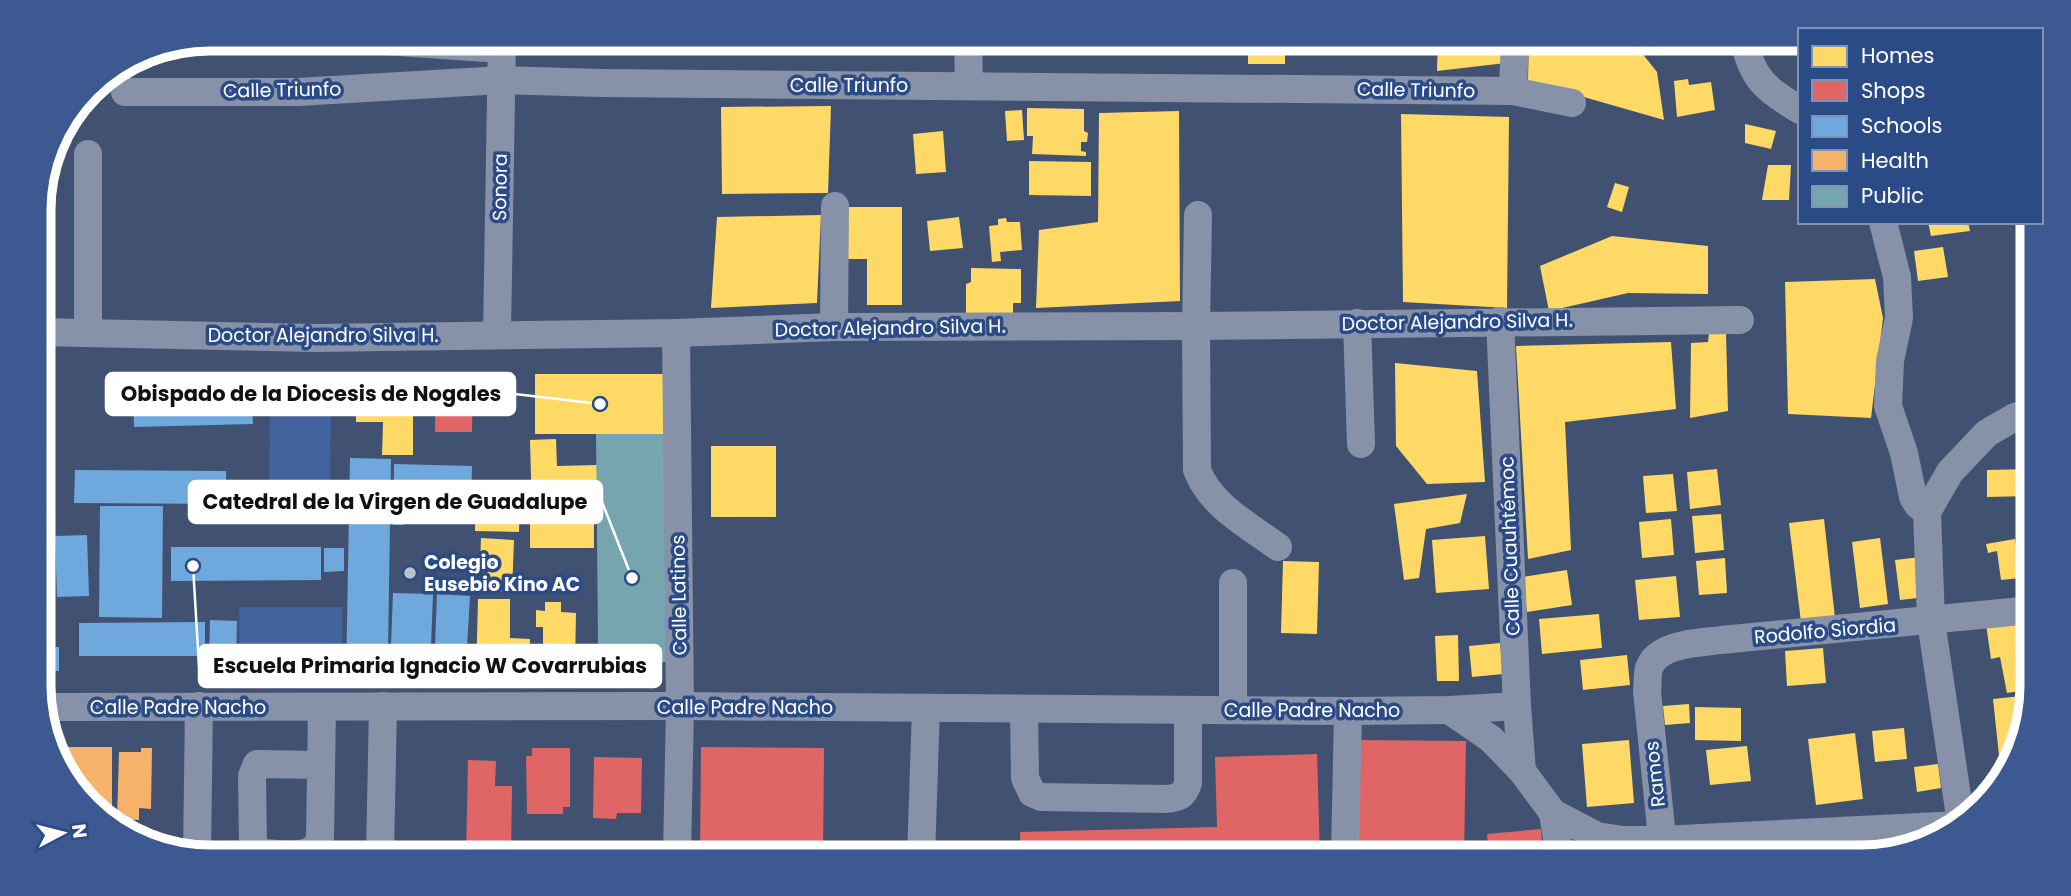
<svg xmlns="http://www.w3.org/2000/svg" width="2071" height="896" viewBox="0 0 2071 896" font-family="Poppins,sans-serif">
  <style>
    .green { fill: #43639e }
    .homes { fill: #ffd966 }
    .shops { fill: #e06666 }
    .schools { fill: #6fa8dc }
    .health { fill: #f6b26b }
    .public { fill: #76a5af }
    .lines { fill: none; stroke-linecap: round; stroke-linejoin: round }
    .minor { stroke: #8792a8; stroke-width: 28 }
    .poi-dot { fill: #bcc2ce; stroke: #2b4b87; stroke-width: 2.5 }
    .labels { text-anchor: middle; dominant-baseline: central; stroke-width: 7; stroke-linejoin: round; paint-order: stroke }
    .street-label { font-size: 19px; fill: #fff; stroke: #2b4b87 }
    .poi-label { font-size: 19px; font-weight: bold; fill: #fff; stroke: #2b4b87; text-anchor: start }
    .rim { fill: none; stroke: #fff; stroke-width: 9 }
    .leader { fill: none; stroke: #fff; stroke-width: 2.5 }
    .callout-dot { fill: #fff; stroke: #2b4b87; stroke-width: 2.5 }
    .callout { fill: #fff; stroke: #fff; stroke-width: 2.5 }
    .callout-label { font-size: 21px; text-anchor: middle; font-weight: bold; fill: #111 }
  </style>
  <rect width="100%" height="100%" fill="#405172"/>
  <g class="green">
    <polygon points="270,390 331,391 330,502 269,501"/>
    <polygon points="239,607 342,607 342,672 240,673"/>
  </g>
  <g class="homes">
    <polygon points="911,38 947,38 947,43 912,44"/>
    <polygon points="977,38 1009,38 1009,42 977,44"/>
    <polygon points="1025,38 1053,38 1041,45"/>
    <rect x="1248" y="38" width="37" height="26"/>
    <polygon points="1438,38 1501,38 1506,63 1437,71"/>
    <polygon points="1529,38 1630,38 1657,72 1664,120 1528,81"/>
    <polygon points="1653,38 1685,38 1685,49 1652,49"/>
    <polygon points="1688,79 1689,85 1711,82 1715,110 1677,117 1674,81"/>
    <polygon points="831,106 828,193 722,194 721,107"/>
    <polygon points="1027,108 1084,109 1084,131 1088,133 1087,142 1081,142 1081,151 1086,152 1086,156 1032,154 1033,136 1027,136"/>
    <polygon points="1022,110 1024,140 1007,141 1005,111"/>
    <polygon points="1179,111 1180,301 1036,308 1039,230 1098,222 1099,113"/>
    <polygon points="1401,114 1509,117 1507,308 1403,302"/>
    <polygon points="1745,124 1776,131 1771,149 1745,143"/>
    <polygon points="943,131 946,172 916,174 913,134"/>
    <polygon points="1029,161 1091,162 1091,196 1029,195"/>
    <polygon points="1768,165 1791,165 1789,200 1762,200"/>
    <polygon points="1615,183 1629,187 1622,212 1607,207"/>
    <polygon points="845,207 902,207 902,305 867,305 867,259 845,259"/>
    <polygon points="821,215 817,303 711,308 717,217"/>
    <polygon points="959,217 963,248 930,251 927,221"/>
    <polygon points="1006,218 1007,222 1020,222 1022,250 1000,252 1001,261 992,262 989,226 998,225 998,219"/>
    <polygon points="1928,222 1968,222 1970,231 1931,236"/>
    <polygon points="1612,236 1708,246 1708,294 1628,293 1549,311 1540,266"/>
    <polygon points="1943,247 1948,277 1918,281 1914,251"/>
    <polygon points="971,268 1021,269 1021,303 1013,303 1013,314 966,314 966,284 971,282"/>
    <polygon points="1875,279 1883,318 1871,418 1788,414 1785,282"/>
    <polygon points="1709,333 1726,333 1728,411 1690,418 1691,343 1708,342"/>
    <polygon points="1671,342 1676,409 1565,422 1571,550 1528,559 1516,346"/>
    <polygon points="1395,363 1477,371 1485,482 1427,484 1396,446"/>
    <rect x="535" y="374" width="129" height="60"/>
    <polygon points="356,377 413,378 413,455 382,455 383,422 356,422"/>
    <polygon points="556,439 557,466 597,465 598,512 532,513 530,440"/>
    <rect x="711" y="446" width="65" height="71"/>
    <polygon points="1717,469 1721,505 1690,509 1687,472"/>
    <polygon points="2032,469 2032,496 1987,497 1987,470"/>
    <polygon points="1673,474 1677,511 1646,513 1643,476"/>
    <polygon points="1467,494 1460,523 1426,529 1419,578 1404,580 1394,504"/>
    <polygon points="476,497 520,498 519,532 475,531"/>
    <polygon points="594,514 594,548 530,548 530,515"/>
    <polygon points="1721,514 1724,550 1695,553 1692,516"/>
    <polygon points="1671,519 1674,555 1642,558 1639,522"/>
    <polygon points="1824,519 1835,618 1801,622 1789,523"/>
    <polygon points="1485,536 1489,589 1436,593 1432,540"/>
    <polygon points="481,538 514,540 512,592 479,590"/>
    <polygon points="1880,538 1888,604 1860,608 1852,542"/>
    <polygon points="2015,539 2020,578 2001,580 1997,551 1988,553 1986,544"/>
    <polygon points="1921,557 1926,597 1900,600 1895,560"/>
    <polygon points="1725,558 1727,593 1699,595 1696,561"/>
    <polygon points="1283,561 1319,562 1317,634 1281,633"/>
    <polygon points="1567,570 1572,605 1527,612 1522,577"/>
    <polygon points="1676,576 1680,617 1639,620 1635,580"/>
    <polygon points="478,599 510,599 510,638 530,639 529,670 498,669 498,678 476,677"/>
    <polygon points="545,602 561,602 561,612 576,613 575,665 543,665 543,627 536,627 536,610 545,611"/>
    <polygon points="1599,614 1602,648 1542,654 1539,619"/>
    <polygon points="2032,616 2032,689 2007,693 2000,657 1991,659 1986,624"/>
    <polygon points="1458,635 1459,681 1437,681 1435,636"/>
    <polygon points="1500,643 1503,674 1472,677 1469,646"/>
    <polygon points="1823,648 1826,683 1787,686 1785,651"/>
    <polygon points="1627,655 1630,685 1583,690 1580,660"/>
    <polygon points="2031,695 2020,751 2001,774 1993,699"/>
    <polygon points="1689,704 1690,723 1665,725 1663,706"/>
    <polygon points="1695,707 1741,708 1741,741 1695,740"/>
    <polygon points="1904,728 1907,759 1875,762 1872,731"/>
    <polygon points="1855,733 1863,799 1816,805 1808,739"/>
    <polygon points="1629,740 1634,803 1587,807 1582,744"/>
    <polygon points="1747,746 1751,781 1710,785 1706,750"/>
    <polygon points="1938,764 1941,788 1917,792 1914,767"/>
  </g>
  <g class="shops">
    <polygon points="436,372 473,373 472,432 435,432"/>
    <polygon points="1359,740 1466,741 1464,857 1358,857"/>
    <polygon points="701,747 824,748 823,857 700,857"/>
    <polygon points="532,748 570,748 570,807 563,807 563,814 527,814 526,756 532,756"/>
    <polygon points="1317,754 1320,857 1021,857 1020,832 1217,827 1215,757"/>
    <polygon points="594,757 642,758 641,813 617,813 616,819 593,818"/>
    <polygon points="468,760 496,761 495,786 512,786 511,857 466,857"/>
    <polygon points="1541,829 1543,857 1489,857 1487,834"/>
    <polygon points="1851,847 1852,857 1838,857 1837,848"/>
  </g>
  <g class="schools">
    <polygon points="251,390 253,424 134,427 133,394"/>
    <polygon points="350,458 391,459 388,652 474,654 473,680 346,677"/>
    <polygon points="394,464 472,466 471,506 405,504 404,525 393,525"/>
    <polygon points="75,470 226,471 226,504 74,503"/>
    <polygon points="100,506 163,506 162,618 99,617"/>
    <polygon points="87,535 89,596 57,597 55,536"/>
    <polygon points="171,547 321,547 321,580 171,581"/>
    <polygon points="324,548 344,548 344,571 324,572"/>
    <polygon points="393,593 433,594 431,647 391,645"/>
    <polygon points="437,594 470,596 467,648 435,646"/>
    <polygon points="210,620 237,621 236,662 209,661"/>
    <polygon points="205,622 205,656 79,656 79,623"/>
    <rect x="40" y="647" width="19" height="24"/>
  </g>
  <g class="health">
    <polygon points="56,747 112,747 112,820 74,791"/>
    <polygon points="141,748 152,748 151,809 139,808 139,820 117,819 119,752 141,752"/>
  </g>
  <polygon class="public" points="596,434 664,434 666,662 649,662 649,644 598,644"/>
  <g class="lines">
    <g class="minor">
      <polyline points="341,38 501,49"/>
      <polyline points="968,38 969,86"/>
      <path d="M 1744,38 C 1751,79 1766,89 1800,110"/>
      <polyline points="1513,91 1515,38"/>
      <polyline points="125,92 298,92 502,80 601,83 1513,91 1572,103"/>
      <polyline points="88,154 88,332"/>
      <path d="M 1198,215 L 1196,326 L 1197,470 C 1211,506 1247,524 1278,547"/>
      <polyline points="1883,222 1897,277 1899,318 1890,361 1888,406 1904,453 1913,497 1918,505 1927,512"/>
      <polyline points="1500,321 1517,706 1522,771"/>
      <polyline points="1357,323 1361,444"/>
      <polyline points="834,327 835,206"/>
      <polyline points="39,332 316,338 676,333 834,327 1196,326 1740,320"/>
      <polyline points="676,333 680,706 677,857"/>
      <polyline points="497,335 502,38"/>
      <polyline points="40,707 680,706 1348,711 1449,710 1517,706"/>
      <path d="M 1024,709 L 1025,778 L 1032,793 L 1041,797 L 1165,799 C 1179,798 1184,796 1188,783 L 1188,710"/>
      <polyline points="1233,710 1233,583"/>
      <polyline points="1449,710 1491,739 1522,771 1553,813 1597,836 1623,840 1662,840 1959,825"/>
      <path d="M 321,765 L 257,764 L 252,776 L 253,846 L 262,853 C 281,853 314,861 320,839 L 322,707"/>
      <polyline points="1553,813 1560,857"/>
      <polyline points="1961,823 1931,621 1927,512 1950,472 1987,433 2015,417 2032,412"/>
      <polyline points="380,854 383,706"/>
      <polyline points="197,855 199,706"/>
      <polyline points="921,857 926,708"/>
      <polyline points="1345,857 1348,711"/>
      <path d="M 1664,857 L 1647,691 C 1648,684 1647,675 1649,668 C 1658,643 1699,643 1721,640 L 2032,610"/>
    </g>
  </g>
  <circle class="poi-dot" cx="410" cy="573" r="7"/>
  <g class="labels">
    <g class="street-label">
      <text x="849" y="85">Calle Triunfo</text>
      <text transform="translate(282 90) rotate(-1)">Calle Triunfo</text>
      <text transform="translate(1416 90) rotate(1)">Calle Triunfo</text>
      <text transform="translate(500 187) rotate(-89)">Sonora</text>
      <text transform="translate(1457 322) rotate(-1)">Doctor Alejandro Silva H.</text>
      <text transform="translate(890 328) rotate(-1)">Doctor Alejandro Silva H.</text>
      <text x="323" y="335">Doctor Alejandro Silva H.</text>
      <text transform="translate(1510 546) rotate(-92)">Calle Cuauhtémoc</text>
      <text transform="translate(679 595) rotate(-91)">Calle Latinos</text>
      <text transform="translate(1825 631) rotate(-5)">Rodolfo Siordia</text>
      <text x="178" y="707">Calle Padre Nacho</text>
      <text x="745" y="707">Calle Padre Nacho</text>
      <text x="1312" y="710">Calle Padre Nacho</text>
      <text transform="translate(1655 774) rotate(-96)">Ramos</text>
    </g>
    <g class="poi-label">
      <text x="424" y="562">Colegio<tspan x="424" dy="22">Eusebio Kino AC</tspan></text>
    </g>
  </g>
  <path d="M0 0H2071V896H0ZM210 51H1861A159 159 0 0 1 2020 210V686A159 159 0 0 1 1861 845H210A159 159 0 0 1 51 686V210A159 159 0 0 1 210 51Z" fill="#3c5991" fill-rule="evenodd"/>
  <path class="rim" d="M210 51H1861A159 159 0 0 1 2020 210V686A159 159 0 0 1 1861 845H210A159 159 0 0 1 51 686V210A159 159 0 0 1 210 51Z"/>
  <path class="leader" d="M600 404L515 394M632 578L602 502M193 566L199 666"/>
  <g class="callout-dot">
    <circle cx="600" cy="404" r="7"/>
    <circle cx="632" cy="578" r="7"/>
    <circle cx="193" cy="566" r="7"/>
  </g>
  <g class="callout">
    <rect x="106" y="373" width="409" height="42" rx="7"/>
    <rect x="189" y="481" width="413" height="42" rx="7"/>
    <rect x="199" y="645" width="462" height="42" rx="7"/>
  </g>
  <g class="callout-label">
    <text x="311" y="401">Obispado de la Diocesis de Nogales</text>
    <text x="395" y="509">Catedral de la Virgen de Guadalupe</text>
    <text x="430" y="673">Escuela Primaria Ignacio W Covarrubias</text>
  </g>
  <rect x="1798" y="28" width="245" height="196" fill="#2b4b87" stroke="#8093b7" stroke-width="2"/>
  <rect x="1812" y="46" width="35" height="21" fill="#ffd966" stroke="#8093b7" stroke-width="2"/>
  <text x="1861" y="63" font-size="21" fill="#ffffff">Homes</text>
  <rect x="1812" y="80" width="35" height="21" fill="#e06666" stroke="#8093b7" stroke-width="2"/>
  <text x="1861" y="98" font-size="21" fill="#ffffff">Shops</text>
  <rect x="1812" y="116" width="35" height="21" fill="#6fa8dc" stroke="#8093b7" stroke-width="2"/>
  <text x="1861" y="133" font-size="21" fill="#ffffff">Schools</text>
  <rect x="1812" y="150" width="35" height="21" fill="#f6b26b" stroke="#8093b7" stroke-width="2"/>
  <text x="1861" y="168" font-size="21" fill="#ffffff">Health</text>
  <rect x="1812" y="186" width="35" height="21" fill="#76a5af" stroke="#8093b7" stroke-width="2"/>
  <text x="1861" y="203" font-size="21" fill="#ffffff">Public</text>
  <g transform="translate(63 833) rotate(83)" stroke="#2b4b87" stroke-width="5" paint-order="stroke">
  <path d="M0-5L12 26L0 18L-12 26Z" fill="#ffffff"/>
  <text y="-10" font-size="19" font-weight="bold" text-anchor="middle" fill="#ffffff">N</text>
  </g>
</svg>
